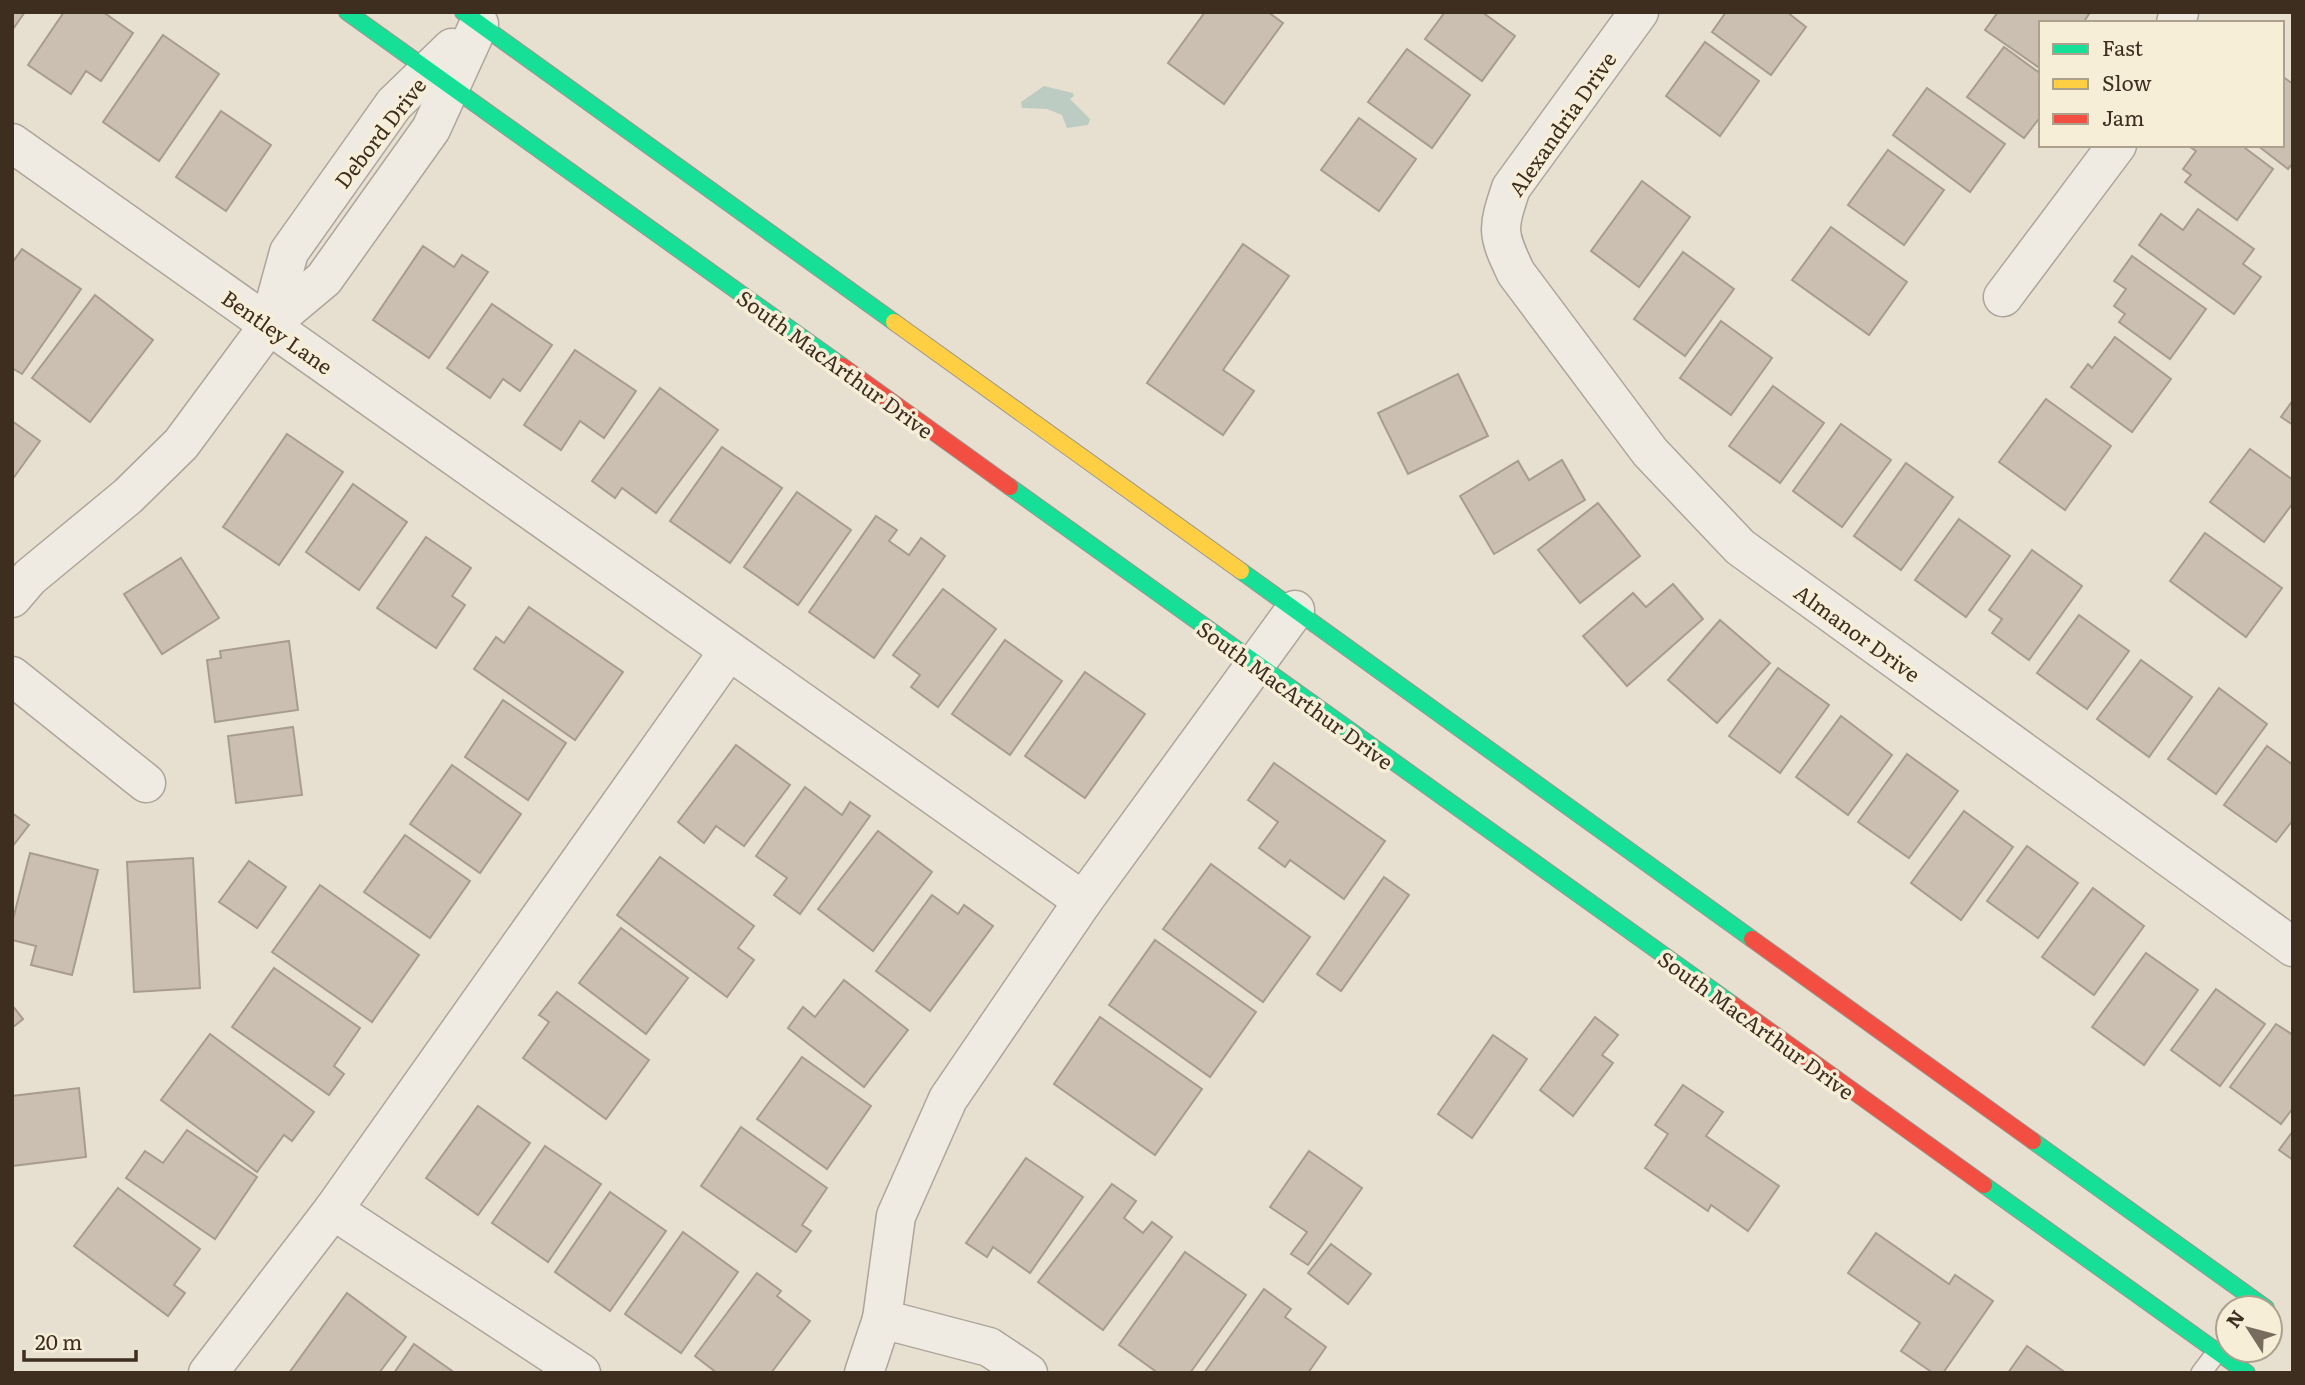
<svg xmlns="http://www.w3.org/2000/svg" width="2305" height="1385" viewBox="0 0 2305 1385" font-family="Literata,serif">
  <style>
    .water { fill: #bcccc2 }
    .building { fill: #cbbfb2; stroke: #a89c90; stroke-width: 2 }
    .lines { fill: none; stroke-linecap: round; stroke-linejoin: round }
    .lane-casing { stroke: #ada599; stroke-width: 22 }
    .street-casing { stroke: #ada599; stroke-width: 41 }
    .fast-casing { stroke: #9c958a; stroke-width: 18 }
    .slow-casing { stroke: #9c958a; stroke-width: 18 }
    .jam-casing { stroke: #9c958a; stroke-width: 18 }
    .lane { stroke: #efebe3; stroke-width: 19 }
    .street { stroke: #efebe3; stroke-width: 38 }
    .fast { stroke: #16e098; stroke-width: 16 }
    .slow { stroke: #ffcf43; stroke-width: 16 }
    .jam { stroke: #f24e42; stroke-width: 16 }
    .labels { text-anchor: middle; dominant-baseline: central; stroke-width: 7; stroke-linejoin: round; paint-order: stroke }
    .street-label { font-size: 21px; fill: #3d2e20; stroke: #f7eed8 }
  </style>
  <rect width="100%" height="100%" fill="#e7e0d1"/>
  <polygon class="water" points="1044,86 1073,93 1074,96 1070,99 1090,119 1088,125 1067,128 1062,115 1047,109 1022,108 1021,102"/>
  <g class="building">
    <polygon points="12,12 25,12 13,29 12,28"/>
    <polygon points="64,12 103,12 133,33 101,81 86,71 71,94 28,65"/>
    <polygon points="1205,12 1268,12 1283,23 1224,104 1168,63"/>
    <polygon points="1445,12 1482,12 1515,36 1482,81 1425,39"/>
    <polygon points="1726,12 1787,12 1806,27 1771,75 1712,32"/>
    <polygon points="1998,12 2086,12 2089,14 2083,23 2041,23 2041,69 1985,30"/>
    <polygon points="163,35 219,74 159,161 103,122"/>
    <polygon points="1705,42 1759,81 1720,136 1666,96"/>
    <polygon points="2004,47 2041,74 2041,116 2024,138 1967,97"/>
    <polygon points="1407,49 1470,95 1432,148 1368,102"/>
    <polygon points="2282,76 2293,84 2293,163 2288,169 2257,145 2282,145"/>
    <polygon points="1927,88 2005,144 1970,192 1893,135"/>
    <polygon points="221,111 271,145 226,211 176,177"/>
    <polygon points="1359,118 1416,159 1379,211 1321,170"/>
    <polygon points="2187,145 2241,145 2273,169 2237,220 2185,182 2191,175 2183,169 2196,151"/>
    <polygon points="1888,150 1944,190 1904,245 1848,205"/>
    <polygon points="1642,181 1690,217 1639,287 1591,251"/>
    <polygon points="2198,209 2254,249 2243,264 2261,277 2234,314 2139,245 2161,214 2183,230"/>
    <polygon points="1831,227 1907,282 1869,335 1792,280"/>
    <polygon points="1243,244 1289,276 1223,370 1254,391 1223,435 1147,383"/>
    <polygon points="423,246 454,267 462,255 488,272 429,358 373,320"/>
    <polygon points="22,249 81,289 22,374 12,368 12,263"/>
    <polygon points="1683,252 1734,289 1685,356 1634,319"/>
    <polygon points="2132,256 2206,309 2170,359 2119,322 2125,314 2114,306 2126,289 2114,281"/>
    <polygon points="95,295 153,340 90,422 32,378"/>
    <polygon points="492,304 552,345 520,391 503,379 490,398 447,368"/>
    <polygon points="1721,321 1772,358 1731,415 1680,378"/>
    <polygon points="2115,337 2171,379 2132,432 2071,387 2088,364 2092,368"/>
    <polygon points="575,350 636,391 604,438 580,421 561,450 524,425"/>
    <polygon points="1458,374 1488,436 1408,474 1378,413"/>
    <polygon points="1773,386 1824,423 1780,483 1729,446"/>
    <polygon points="660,388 718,430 656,513 622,488 615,498 592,481"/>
    <polygon points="2046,399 2111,446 2065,510 1999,462"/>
    <polygon points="2293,400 2293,425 2281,417"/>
    <polygon points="12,421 40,441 12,480"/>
    <polygon points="1841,424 1891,460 1842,527 1793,491"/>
    <polygon points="287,434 343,472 279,565 223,527"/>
    <polygon points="722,447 782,488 730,563 670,521"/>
    <polygon points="2250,449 2293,480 2293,503 2264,542 2210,502"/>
    <polygon points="1562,460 1585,500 1494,554 1460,496 1518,461 1529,480"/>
    <polygon points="1906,463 1953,497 1901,570 1854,536"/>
    <polygon points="353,484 407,522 359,590 306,552"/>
    <polygon points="797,492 851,530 798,605 744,567"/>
    <polygon points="1598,503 1640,556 1580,603 1538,550"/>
    <polygon points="876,516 897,530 889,541 909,555 921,538 945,556 874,658 809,612"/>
    <polygon points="1959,519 2010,556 1966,617 1915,580"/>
    <polygon points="2205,533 2282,588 2246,637 2170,581"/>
    <polygon points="426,537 471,568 452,596 465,605 436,648 377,608"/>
    <polygon points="2032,550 2082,586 2029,660 1992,633 2002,619 1989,610"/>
    <polygon points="181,558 219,618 162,654 124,594"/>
    <polygon points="1673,584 1703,619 1627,686 1583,636 1633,593 1646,607"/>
    <polygon points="943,589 996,629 938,707 911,687 920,675 893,655"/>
    <polygon points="529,607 623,672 575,740 474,669 496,637 504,643"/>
    <polygon points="2079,615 2129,651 2087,709 2037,673"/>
    <polygon points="1720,620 1770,663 1717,723 1668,680"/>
    <polygon points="1005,640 1062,681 1010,755 952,714"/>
    <polygon points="289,641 298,710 215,722 207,660 221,658 220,651"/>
    <polygon points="2141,660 2192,697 2149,757 2097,719"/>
    <polygon points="1778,668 1829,705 1780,773 1729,736"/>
    <polygon points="1085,672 1145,714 1085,798 1025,756"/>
    <polygon points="2219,688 2267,724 2216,794 2168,759"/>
    <polygon points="503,700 566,743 528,800 465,757"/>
    <polygon points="1841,716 1892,755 1848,815 1796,777"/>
    <polygon points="293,727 302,795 236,803 228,736"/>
    <polygon points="736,745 790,785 744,846 716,826 704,843 678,822"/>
    <polygon points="2267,746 2293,765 2293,820 2276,842 2224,805"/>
    <polygon points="1907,754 1958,791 1909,858 1858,822"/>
    <polygon points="1274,763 1385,841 1344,899 1290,860 1285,867 1259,848 1278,822 1248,800"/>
    <polygon points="452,765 521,814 480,873 410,824"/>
    <polygon points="805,787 842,815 850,802 870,816 800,914 774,895 787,878 756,856"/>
    <polygon points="1964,811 2013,847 1961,920 1911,883"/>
    <polygon points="12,813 29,825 12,847"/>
    <polygon points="878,831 932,872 873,951 818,909"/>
    <polygon points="405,835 470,881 430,938 364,892"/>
    <polygon points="2027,846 2078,883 2038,938 1987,901"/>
    <polygon points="30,853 98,870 72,975 31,965 36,946 12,940 12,923"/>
    <polygon points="660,857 754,926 738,948 754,960 727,997 617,915"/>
    <polygon points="193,858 200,988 134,992 127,862"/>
    <polygon points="249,861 286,887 257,928 219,902"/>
    <polygon points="1211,864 1310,937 1263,1002 1163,929"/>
    <polygon points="1384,877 1409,895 1341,991 1317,974"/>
    <polygon points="320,885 419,955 372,1022 272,952"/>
    <polygon points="2093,888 2144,926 2094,995 2042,957"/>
    <polygon points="932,895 958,914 964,905 993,926 930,1011 876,971"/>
    <polygon points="621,928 688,978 646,1034 579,983"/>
    <polygon points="1155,940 1256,1012 1210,1077 1109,1005"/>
    <polygon points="2146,953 2198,990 2144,1065 2092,1027"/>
    <polygon points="274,968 360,1028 334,1066 344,1074 329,1095 232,1027"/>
    <polygon points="844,980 908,1030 864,1087 788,1028 803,1007 815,1017"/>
    <polygon points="2216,989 2265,1024 2220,1086 2171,1050"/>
    <polygon points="557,992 649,1060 606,1119 523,1058 549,1022 539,1015"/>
    <polygon points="12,1005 23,1019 12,1028"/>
    <polygon points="1100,1017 1202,1089 1155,1155 1054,1084"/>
    <polygon points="1595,1017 1618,1035 1602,1055 1613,1063 1573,1116 1540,1090"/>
    <polygon points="2276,1024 2293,1035 2293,1108 2281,1124 2230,1087"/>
    <polygon points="210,1034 314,1112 292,1141 284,1135 257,1172 161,1100"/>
    <polygon points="1493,1035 1527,1059 1472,1138 1438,1114"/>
    <polygon points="802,1057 871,1106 827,1169 757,1119"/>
    <polygon points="1683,1085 1723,1112 1706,1136 1779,1186 1748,1231 1711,1205 1708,1211 1645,1168 1668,1134 1655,1125"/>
    <polygon points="79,1088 86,1157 12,1166 12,1096"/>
    <polygon points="478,1106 530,1143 478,1215 426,1178"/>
    <polygon points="741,1127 827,1188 802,1225 811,1231 796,1252 701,1186"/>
    <polygon points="187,1130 257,1177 215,1239 126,1178 145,1151 163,1163"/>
    <polygon points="2293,1131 2293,1160 2279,1150"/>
    <polygon points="545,1146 601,1184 548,1262 492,1223"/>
    <polygon points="1309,1151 1362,1188 1308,1265 1291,1254 1307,1232 1270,1207"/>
    <polygon points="1026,1158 1083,1197 1030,1273 993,1247 987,1257 966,1243"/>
    <polygon points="1112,1184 1136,1201 1124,1218 1143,1233 1152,1222 1172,1237 1103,1330 1038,1282"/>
    <polygon points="118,1188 200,1249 174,1285 185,1293 168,1316 74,1246"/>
    <polygon points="610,1192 666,1231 610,1311 555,1272"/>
    <polygon points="683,1232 738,1272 681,1353 625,1314"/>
    <polygon points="1876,1233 1949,1284 1955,1275 1993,1301 1943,1373 1933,1373 1901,1351 1920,1323 1848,1273"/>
    <polygon points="1331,1244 1371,1274 1348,1304 1308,1273"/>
    <polygon points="1185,1252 1246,1295 1190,1373 1158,1373 1119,1345"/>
    <polygon points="757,1273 781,1291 777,1296 810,1321 771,1373 717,1373 695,1356"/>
    <polygon points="1264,1289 1291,1309 1285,1317 1326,1347 1308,1373 1204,1373"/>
    <polygon points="347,1293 406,1337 379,1373 289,1373"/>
    <polygon points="414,1344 455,1373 394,1373"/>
    <polygon points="2027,1346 2066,1373 2008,1373"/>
  </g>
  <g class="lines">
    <defs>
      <polyline id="lane" points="2201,1373 2217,1352"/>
      <g id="street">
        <path d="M 1639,12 L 1511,188 C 1497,230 1497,233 1516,273 L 1650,452 L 1740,547 L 2293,947"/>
        <polyline points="2176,23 2179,12"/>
        <polyline points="12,143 1083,901 948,1099 896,1216 882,1319 989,1347 1028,1373"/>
        <polyline points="2003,297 2117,145"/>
        <polyline points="269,325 289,252 394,104 452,48"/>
        <polyline points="12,598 30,577 128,496 181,444 269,325 324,279 431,129 479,24"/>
        <polyline points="12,676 146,783"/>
        <polyline points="1083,901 1295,610"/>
        <polyline points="208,1373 333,1210"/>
        <polyline points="581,1373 333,1210 728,652"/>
        <polyline points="864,1373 882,1319"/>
      </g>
      <g id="fast">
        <polyline points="347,12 842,366"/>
        <polyline points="463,12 894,322"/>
        <polyline points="1010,487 1732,1004"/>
        <polyline points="1241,571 1752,939"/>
        <polyline points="2033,1141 2266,1308"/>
        <polyline points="1984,1185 2247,1373"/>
      </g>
      <polyline id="slow" points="894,322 1241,571"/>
      <g id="jam">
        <polyline points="842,366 1010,487"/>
        <polyline points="1752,939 2033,1141"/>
        <polyline points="1732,1004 1984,1185"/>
      </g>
    </defs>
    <use href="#lane" class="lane-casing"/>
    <use href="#street" class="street-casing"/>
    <use href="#fast" class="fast-casing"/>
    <use href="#slow" class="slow-casing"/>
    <use href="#jam" class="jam-casing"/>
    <use href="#lane" class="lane"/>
    <use href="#street" class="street"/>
    <use href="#fast" class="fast"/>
    <use href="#slow" class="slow"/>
    <use href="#jam" class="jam"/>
  </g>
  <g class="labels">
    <g class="street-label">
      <text transform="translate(1561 123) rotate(-55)">Alexandria Drive</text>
      <text transform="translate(379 132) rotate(-52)">Debord Drive</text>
      <text transform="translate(278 331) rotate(35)">Bentley Lane</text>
      <text transform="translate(836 363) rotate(36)">South MacArthur Drive</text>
      <text transform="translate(1858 632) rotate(36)">Almanor Drive</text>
      <text transform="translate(1296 694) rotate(36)">South MacArthur Drive</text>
      <text transform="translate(1757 1024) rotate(36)">South MacArthur Drive</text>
    </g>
  </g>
  <rect width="2305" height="1385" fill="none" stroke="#3d2e20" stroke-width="28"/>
  <rect x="2039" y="21" width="245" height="126" fill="#f7eed8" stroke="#ada18e" stroke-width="2"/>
  <rect x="2053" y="44" width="35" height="10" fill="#16e098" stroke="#ada18e" stroke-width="2"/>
  <text x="2102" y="56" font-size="21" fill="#3d2e20">Fast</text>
  <rect x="2053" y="79" width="35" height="10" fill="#ffcf43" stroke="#ada18e" stroke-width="2"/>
  <text x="2102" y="91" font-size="21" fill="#3d2e20">Slow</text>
  <rect x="2053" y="114" width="35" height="10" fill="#f24e42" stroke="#ada18e" stroke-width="2"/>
  <text x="2102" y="126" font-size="21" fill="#3d2e20">Jam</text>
  <g transform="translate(2249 1329) rotate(306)"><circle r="33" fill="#f7eed8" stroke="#ada18e" stroke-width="2"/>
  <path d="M0-5L12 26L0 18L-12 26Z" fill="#786c5e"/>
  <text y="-10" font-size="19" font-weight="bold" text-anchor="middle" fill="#3d2e20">N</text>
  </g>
  <path d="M24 1350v10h112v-10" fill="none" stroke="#3d2e20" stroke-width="3.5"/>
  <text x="35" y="1350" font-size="21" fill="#3d2e20" stroke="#f7eed8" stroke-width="5" paint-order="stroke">20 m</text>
</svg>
